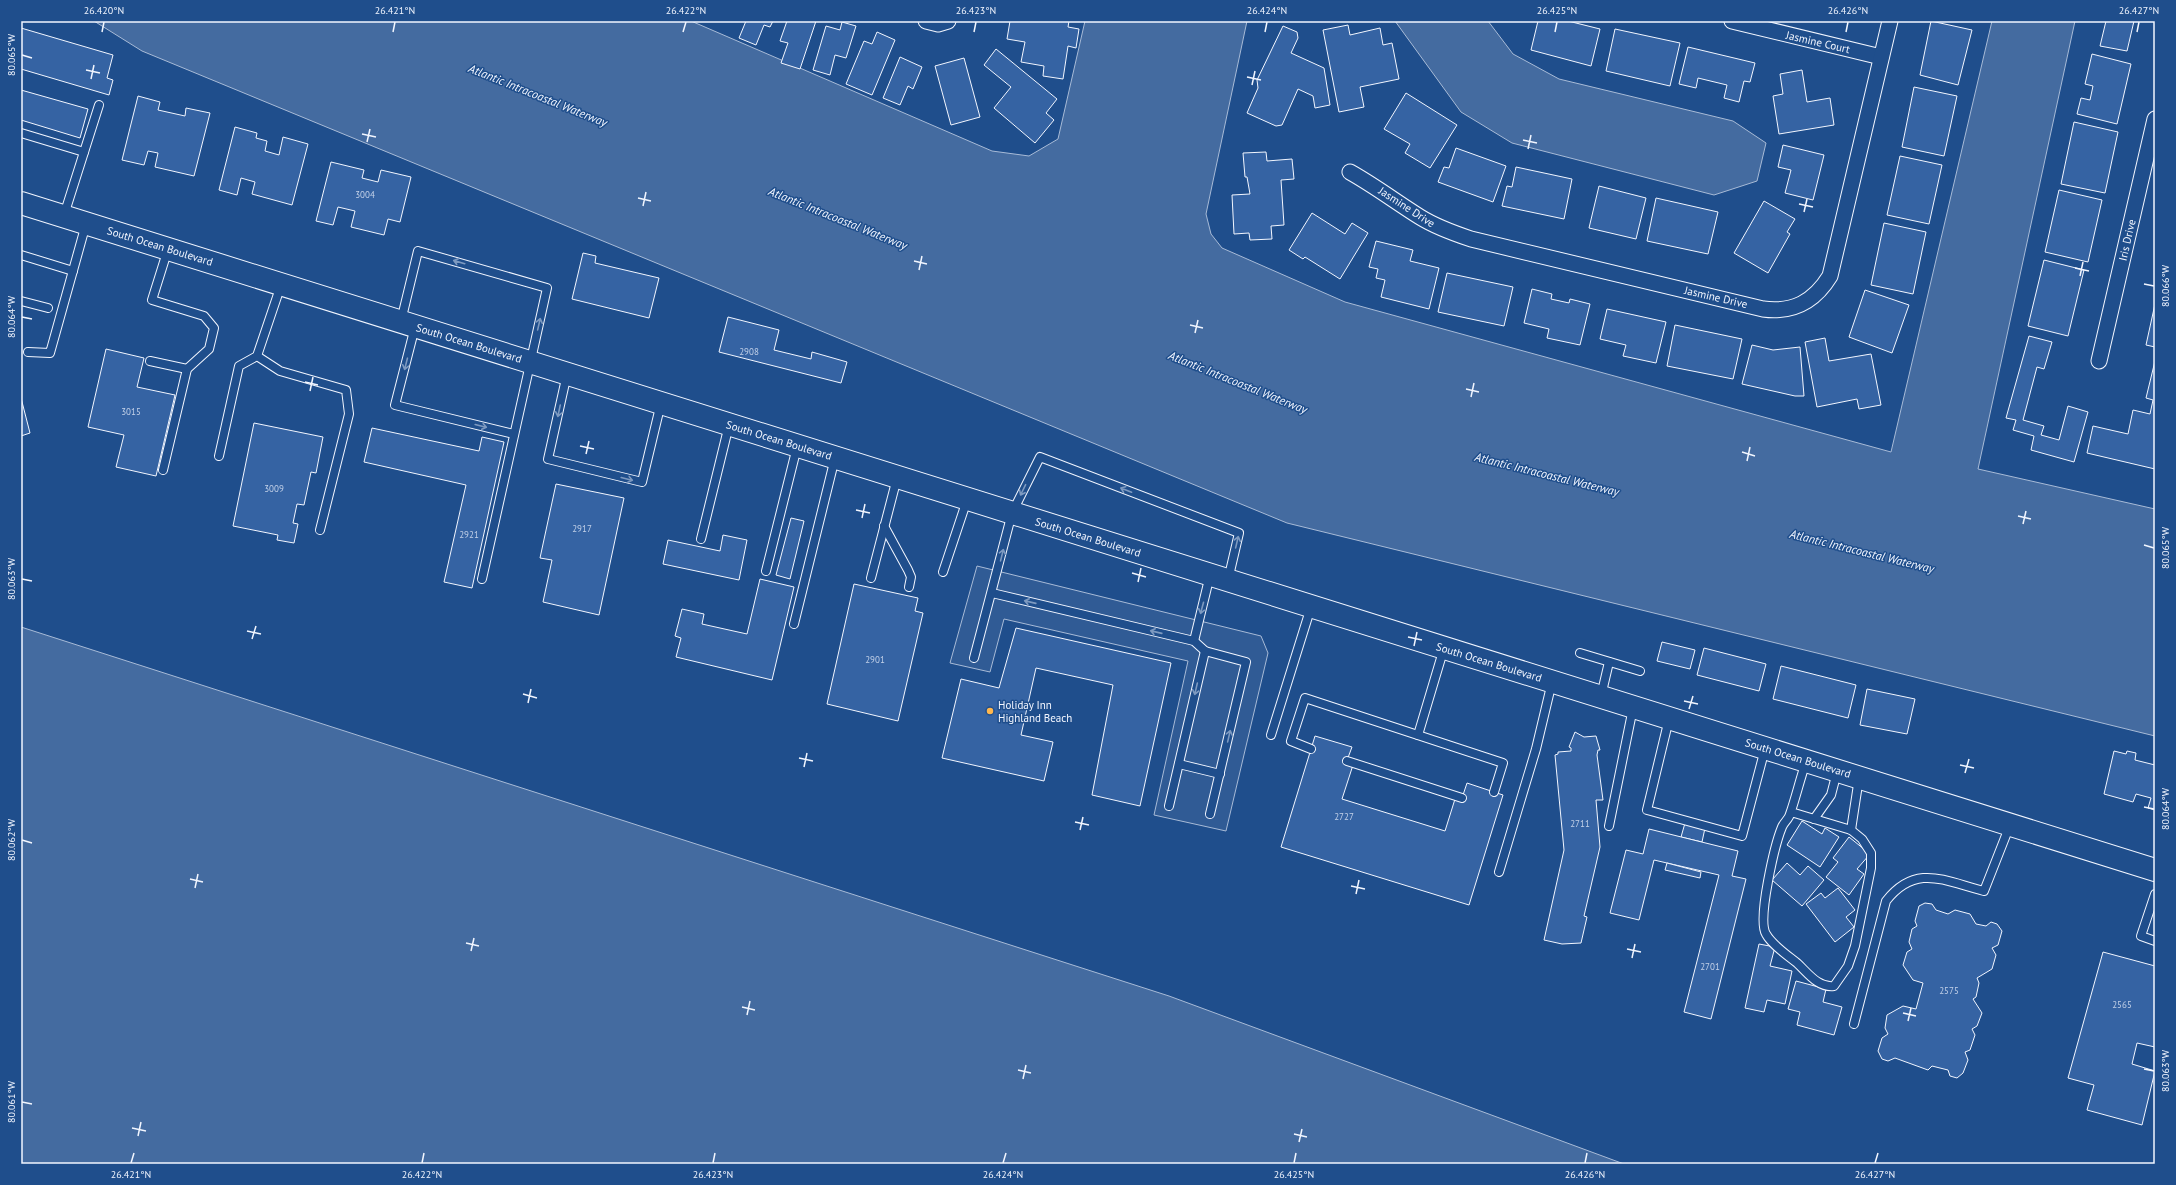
<svg xmlns="http://www.w3.org/2000/svg" width="2176" height="1185" viewBox="0 0 2176 1185" font-family="'PT Sans',sans-serif">
  <style>
    .built { fill: #305b95; stroke: #a8bbd7 }
    .water { fill: #446ba0; stroke: #a8bbd7 }
    .building { fill: #3563a3; stroke: #f2f6ff }
    .lines { fill: none; stroke-linecap: round; stroke-linejoin: round }
    .lane-casing { stroke: #f2f6ff; stroke-width: 10 }
    .street-casing { stroke: #f2f6ff; stroke-width: 17 }
    .secondary-casing { stroke: #f2f6ff; stroke-width: 24 }
    .lane { stroke: #1f4e8c; stroke-width: 8 }
    .street { stroke: #1f4e8c; stroke-width: 15 }
    .secondary { stroke: #1f4e8c; stroke-width: 22 }
    .oneway { stroke: #7e9ac0 }
    .ticks { fill: none; stroke: #f2f6ff; stroke-width: 1.5 }
    .poi-dot { fill: #ffb74d; stroke: #1f4e8c; stroke-width: 1.5 }
    .labels { text-anchor: middle; dominant-baseline: central; stroke-width: 3; stroke-linejoin: round; paint-order: stroke }
    .number-label { font-size: 9px; fill: #c3d1e8 }
    .street-label { font-size: 11px; fill: #f2f6ff; stroke: #1f4e8c }
    .poi-label { font-size: 11px; fill: #f2f6ff; stroke: #1f4e8c; text-anchor: start }
    .water-label { font-size: 12px; font-style: italic; fill: #f2f6ff; stroke: #1f4e8c }
    .neatline { fill: none; stroke: #f2f6ff; stroke-width: 1.5 }
    .ticks-label { font-size: 10px; text-anchor: middle; fill: #f2f6ff }
  </style>
  <rect width="100%" height="100%" fill="#1f4e8c"/>
  <polygon class="built" points="977,566 1261,636 1268,653 1226,831 1154,815 1188,661 1004,619 990,672 950,663"/>
  <g class="water">
    <polygon points="94,21 691,21 992,151 1029,156 1058,139 1085,21 1247,21 1206,214 1211,234 1222,248 1345,302 1891,452 1992,21 2075,21 1978,469 2155,509 2155,736 1287,523 142,51"/>
    <polygon points="1395,21 1488,21 1513,54 1559,79 1733,121 1766,143 1757,181 1714,195 1512,143 1461,112"/>
    <polygon points="21,627 1169,996 1624,1164 21,1164"/>
  </g>
  <g class="building">
    <polygon points="746,21 773,21 770,27 764,25 756,45 739,38"/>
    <polygon points="787,21 816,21 800,69 781,63 788,43 780,41"/>
    <polygon points="1010,21 1069,21 1068,27 1079,29 1076,48 1068,46 1063,79 1043,76 1044,66 1021,62 1025,42 1007,39"/>
    <polygon points="1538,21 1568,21 1600,29 1591,66 1531,50"/>
    <polygon points="1931,21 1972,30 1958,85 1920,75"/>
    <polygon points="2106,21 2134,21 2127,51 2100,46"/>
    <polygon points="842,22 856,26 846,58 835,55 830,75 813,70 826,26 840,30"/>
    <polygon points="1348,25 1350,35 1380,28 1383,45 1392,43 1399,79 1360,87 1364,107 1339,112 1323,30"/>
    <polygon points="1283,26 1297,32 1298,38 1291,53 1324,68 1330,105 1315,108 1313,96 1298,89 1282,125 1276,126 1247,113 1258,88 1257,80"/>
    <polygon points="21,28 113,55 107,78 113,80 109,95 21,69"/>
    <polygon points="1615,29 1680,43 1670,86 1606,71"/>
    <polygon points="877,32 895,40 872,95 846,84 864,41 872,44"/>
    <polygon points="1688,47 1755,63 1750,82 1744,81 1739,102 1724,98 1727,85 1698,78 1696,88 1679,84"/>
    <polygon points="996,49 1057,99 1046,113 1054,120 1035,143 994,108 1011,87 984,65"/>
    <polygon points="2092,54 2131,64 2117,124 2077,114 2081,98 2090,100 2093,86 2085,84"/>
    <polygon points="900,57 922,67 913,89 908,86 900,105 883,98"/>
    <polygon points="964,58 980,117 951,125 935,66"/>
    <polygon points="1802,70 1807,102 1830,98 1834,125 1779,134 1773,96 1783,94 1780,74"/>
    <polygon points="1914,87 1957,96 1944,156 1902,147"/>
    <polygon points="21,90 88,109 80,138 21,120"/>
    <polygon points="1406,93 1457,125 1430,168 1405,153 1410,144 1384,129"/>
    <polygon points="138,96 160,102 158,110 185,116 186,108 210,113 194,176 155,167 158,153 148,151 144,165 122,160"/>
    <polygon points="2074,122 2118,132 2105,193 2061,184"/>
    <polygon points="235,127 257,133 256,138 267,141 265,151 279,155 283,137 308,144 292,205 252,194 255,182 241,178 237,195 219,190"/>
    <polygon points="1783,145 1824,155 1813,200 1785,193 1791,170 1778,167"/>
    <polygon points="1456,148 1506,166 1493,202 1438,182 1444,167 1449,168"/>
    <polygon points="1266,152 1267,161 1292,159 1294,179 1281,180 1284,225 1271,226 1272,239 1250,240 1249,233 1234,234 1232,195 1250,194 1247,177 1245,177 1243,153"/>
    <polygon points="1900,156 1942,165 1929,224 1887,215"/>
    <polygon points="331,162 364,170 362,178 378,182 381,170 411,177 400,222 388,219 384,235 351,227 355,211 338,207 333,225 316,221"/>
    <polygon points="1516,167 1572,179 1564,219 1502,206 1507,186 1512,187"/>
    <polygon points="1599,186 1646,198 1636,239 1589,228"/>
    <polygon points="2059,190 2102,200 2088,262 2045,252"/>
    <polygon points="1656,198 1718,212 1708,254 1647,241"/>
    <polygon points="1764,201 1795,219 1787,232 1790,234 1768,273 1734,253"/>
    <polygon points="1312,213 1345,234 1352,223 1368,233 1340,279 1305,257 1303,259 1289,250"/>
    <polygon points="1884,223 1926,232 1913,294 1871,285"/>
    <polygon points="1376,241 1413,250 1410,261 1439,268 1429,309 1381,297 1385,280 1376,278 1378,269 1369,267"/>
    <polygon points="583,253 596,256 595,263 659,278 649,318 572,299"/>
    <polygon points="2044,260 2084,270 2068,336 2028,326"/>
    <polygon points="1447,273 1513,287 1504,326 1438,312"/>
    <polygon points="1532,289 1552,294 1551,299 1569,303 1570,299 1590,304 1580,345 1547,338 1549,329 1524,323"/>
    <polygon points="1865,290 1909,305 1892,353 1849,337"/>
    <polygon points="2155,304 2155,347 2146,345"/>
    <polygon points="1607,309 1666,322 1656,363 1623,356 1626,345 1600,339"/>
    <polygon points="728,317 779,330 774,350 811,359 812,352 847,362 841,383 719,352"/>
    <polygon points="1675,325 1742,339 1733,379 1667,366"/>
    <polygon points="2029,336 2052,342 2044,369 2037,367 2023,420 2044,426 2041,435 2059,440 2068,406 2088,412 2074,462 2031,450 2034,436 2013,430 2016,420 2006,418"/>
    <polygon points="1825,338 1829,361 1871,354 1881,405 1859,409 1857,399 1817,407 1805,342"/>
    <polygon points="1752,345 1773,350 1800,347 1804,396 1795,396 1742,384"/>
    <polygon points="106,349 144,358 137,387 175,395 156,476 116,467 124,435 88,427"/>
    <polygon points="2155,361 2155,469 2087,453 2093,426 2128,434 2133,410 2150,414 2153,400 2146,398"/>
    <polygon points="21,398 30,433 21,436"/>
    <polygon points="254,423 323,437 316,473 311,472 304,505 297,504 293,523 298,524 294,543 277,540 278,535 233,526"/>
    <polygon points="372,428 479,451 482,437 504,442 472,588 444,582 466,485 364,462"/>
    <polygon points="556,484 624,498 599,615 543,602 552,560 540,558"/>
    <polygon points="791,518 804,521 790,579 776,575"/>
    <polygon points="723,535 747,540 739,580 663,564 668,540 720,551"/>
    <polygon points="760,579 794,587 772,680 676,657 681,638 675,636 682,609 704,614 702,624 747,634"/>
    <polygon points="854,584 918,598 915,611 923,613 898,721 827,704"/>
    <polygon points="1016,628 1171,663 1140,806 1092,795 1113,685 1036,668 1021,735 1053,742 1044,781 942,758 961,679 999,688"/>
    <polygon points="1662,642 1695,650 1690,669 1657,661"/>
    <polygon points="1704,648 1766,664 1759,691 1697,675"/>
    <polygon points="1781,666 1856,685 1848,718 1773,699"/>
    <polygon points="1867,689 1915,699 1907,734 1860,725"/>
    <polygon points="1575,732 1584,737 1596,736 1600,750 1598,750 1597,755 1603,800 1596,800 1600,847 1584,916 1587,917 1581,943 1562,944 1544,940 1564,850 1555,755 1558,754 1558,752 1571,751 1571,748 1569,747"/>
    <polygon points="1315,736 1352,747 1346,763 1353,765 1342,799 1445,831 1455,799 1462,798 1467,783 1503,795 1469,905 1281,847"/>
    <polygon points="2114,751 2126,754 2127,751 2136,753 2135,760 2155,765 2155,810 2148,808 2151,798 2136,794 2133,802 2104,794"/>
    <polygon points="1802,821 1822,834 1825,828 1839,837 1820,867 1787,845"/>
    <polygon points="1685,823 1705,828 1702,842 1681,837"/>
    <polygon points="1649,829 1738,851 1732,876 1746,879 1711,1019 1684,1012 1719,875 1654,860 1639,920 1610,913 1626,850 1643,854"/>
    <polygon points="1849,837 1870,854 1857,869 1864,874 1849,895 1826,877 1838,862 1833,858"/>
    <polygon points="1667,863 1701,872 1700,878 1665,870"/>
    <polygon points="1787,863 1800,875 1808,866 1824,880 1802,906 1772,880"/>
    <polygon points="1838,888 1855,910 1846,917 1854,927 1835,942 1806,904 1821,893 1825,898"/>
    <polygon points="1925,903 1932,904 1936,910 1948,914 1955,910 1970,914 1976,924 1986,926 1991,922 1997,924 2002,931 1998,945 1992,948 1996,955 1992,969 1977,978 1979,983 1976,997 1973,999 1982,1013 1977,1026 1972,1029 1975,1035 1970,1050 1965,1052 1968,1060 1963,1073 1957,1078 1950,1076 1948,1070 1932,1066 1928,1070 1895,1058 1888,1061 1882,1059 1878,1051 1882,1038 1888,1034 1885,1028 1887,1015 1903,1006 1916,1009 1923,983 1913,980 1903,965 1907,952 1912,949 1909,942 1912,929 1917,926 1915,921 1919,906"/>
    <polygon points="1759,944 1775,947 1770,966 1792,971 1785,1004 1767,1000 1764,1012 1745,1008"/>
    <polygon points="2103,952 2155,966 2155,1047 2137,1043 2132,1064 2155,1071 2142,1125 2087,1110 2094,1085 2068,1078"/>
    <polygon points="1796,981 1826,989 1823,1002 1842,1007 1834,1035 1797,1025 1800,1012 1788,1009"/>
  </g>
  <g class="lines">
    <defs>
      <g id="lane">
        <polyline points="21,133 84,152"/>
        <polyline points="64,215 99,105"/>
        <polyline points="21,255 73,271"/>
        <polyline points="21,301 48,308"/>
        <polyline points="401,321 418,251 547,288 482,579"/>
        <polyline points="415,327 395,405 514,434"/>
        <polyline points="28,352 50,353 86,224"/>
        <polyline points="257,356 280,371 346,390 349,414 320,530"/>
        <polyline points="150,361 187,369"/>
        <polyline points="567,374 548,459 642,482 661,403"/>
        <polyline points="219,456 239,366 257,356 281,285"/>
        <polyline points="163,470 187,369 209,349 214,328 204,316 152,300 168,249"/>
        <polyline points="884,526 908,570 911,577 909,587"/>
        <polyline points="701,539 729,425"/>
        <polyline points="766,571 797,447"/>
        <polyline points="943,572 967,500"/>
        <polyline points="871,578 897,478"/>
        <polyline points="992,593 1194,641 1205,651 1246,662 1210,814"/>
        <polyline points="794,624 835,458"/>
        <polyline points="1194,641 1210,575"/>
        <polyline points="1580,653 1640,671"/>
        <polyline points="974,658 1012,513 1040,457 1239,533 1228,580"/>
        <polyline points="1601,696 1609,662"/>
        <polyline points="1669,719 1647,810 1742,836 1765,749"/>
        <polyline points="1271,735 1311,607"/>
        <polyline points="1418,735 1444,648"/>
        <polyline points="1311,749 1291,741 1305,698 1503,763 1494,792"/>
        <polyline points="1347,761 1462,798"/>
        <polyline points="1179,764 1220,774"/>
        <polyline points="1169,806 1205,651"/>
        <path d="M 1791,812 L 1851,830 L 1862,839 L 1871,853 L 1871,868 L 1855,946 L 1848,966 L 1834,986 C 1818,988 1808,973 1797,963 C 1787,955 1772,945 1766,934 C 1757,919 1775,844 1782,827 C 1784,822 1789,819 1790,814 C 1796,797 1800,779 1806,762"/>
        <polyline points="1814,819 1831,795 1837,772"/>
        <polyline points="1609,826 1633,708"/>
        <polyline points="1851,830 1859,778"/>
        <polyline points="1499,872 1536,749 1552,682"/>
        <polyline points="2155,894 2141,936 2155,941"/>
        <path d="M 1854,1024 L 1886,901 C 1916,863 1944,881 1984,891 L 2010,825"/>
      </g>
      <g id="street">
        <polyline points="926,21 938,24 948,21"/>
        <polyline points="1732,21 1881,57"/>
        <path d="M 1350,172 C 1375,186 1396,202 1420,217 C 1436,227 1453,233 1471,239 L 1763,309 C 1793,313 1814,302 1830,276 L 1890,21"/>
        <polyline points="2099,361 2155,119"/>
      </g>
      <polyline id="secondary" points="21,203 2155,870"/>
    </defs>
    <use href="#lane" class="lane-casing"/>
    <use href="#street" class="street-casing"/>
    <use href="#secondary" class="secondary-casing"/>
    <use href="#lane" class="lane"/>
    <use href="#street" class="street"/>
    <use href="#secondary" class="secondary"/>
  </g>
  <defs><path id="oneway-shaft" d="M-6 0H5M1.5-3L5.5 0L1.5 3" fill="none" stroke-width="1.6" stroke-linecap="round" stroke-linejoin="round"/></defs>
  <g class="oneway">
    <use href="#oneway-shaft" transform="translate(459 262) rotate(-164)"/>
    <use href="#oneway-shaft" transform="translate(539 324) rotate(-77)"/>
    <use href="#oneway-shaft" transform="translate(406 364) rotate(104)"/>
    <use href="#oneway-shaft" transform="translate(559 411) rotate(102)"/>
    <use href="#oneway-shaft" transform="translate(481 426) rotate(14)"/>
    <use href="#oneway-shaft" transform="translate(627 479) rotate(14)"/>
    <use href="#oneway-shaft" transform="translate(1023 490) rotate(116)"/>
    <use href="#oneway-shaft" transform="translate(1126 490) rotate(-159)"/>
    <use href="#oneway-shaft" transform="translate(1237 542) rotate(-77)"/>
    <use href="#oneway-shaft" transform="translate(1002 555) rotate(-76)"/>
    <use href="#oneway-shaft" transform="translate(1030 602) rotate(-167)"/>
    <use href="#oneway-shaft" transform="translate(1202 608) rotate(105)"/>
    <use href="#oneway-shaft" transform="translate(1156 632) rotate(-167)"/>
    <use href="#oneway-shaft" transform="translate(1196 689) rotate(103)"/>
    <use href="#oneway-shaft" transform="translate(1229 736) rotate(-77)"/>
  </g>
  <path class="ticks" d="M 102,32 L 104,22M 393,32 L 395,22M 683,32 L 686,22M 974,32 L 976,22M 1265,32 L 1267,22M 1555,32 L 1557,22M 1846,32 L 1848,22M 2137,32 L 2139,22M 22,55 L 32,58M 86,70 L 100,73M 1247,77 L 1261,80M 91,79 L 94,65M 1252,85 L 1255,71M 362,134 L 376,137M 1523,140 L 1537,143M 367,142 L 370,129M 1528,149 L 1531,135M 638,198 L 651,201M 1799,204 L 1813,207M 643,206 L 646,192M 1804,212 L 1807,199M 914,261 L 927,264M 2075,268 L 2089,271M 919,270 L 922,256M 2080,276 L 2083,262M 2144,284 L 2154,286M 22,317 L 32,319M 1190,325 L 1203,328M 1195,333 L 1198,320M 305,382 L 318,385M 1466,389 L 1479,392M 310,391 L 313,377M 1471,397 L 1474,383M 580,446 L 594,449M 1742,452 L 1755,456M 586,454 L 589,441M 1747,461 L 1750,447M 856,510 L 870,513M 2018,516 L 2031,519M 862,518 L 865,504M 2023,524 L 2026,511M 2144,545 L 2154,548M 1132,573 L 1146,577M 22,579 L 32,581M 1138,582 L 1141,568M 247,631 L 261,634M 1408,637 L 1422,640M 252,639 L 256,626M 1414,646 L 1417,632M 523,694 L 537,698M 1684,701 L 1698,704M 528,703 L 531,689M 1689,709 L 1693,696M 799,758 L 813,761M 1960,765 L 1974,768M 804,767 L 807,753M 1965,773 L 1969,759M 2144,807 L 2154,809M 1075,822 L 1089,825M 1080,830 L 1083,817M 22,840 L 32,843M 190,879 L 203,882M 1351,886 L 1365,889M 195,888 L 198,874M 1356,894 L 1359,880M 466,943 L 479,946M 1627,949 L 1641,952M 471,951 L 474,938M 1632,958 L 1635,944M 742,1007 L 755,1010M 1903,1013 L 1916,1016M 747,1015 L 750,1001M 1908,1021 L 1911,1008M 2144,1069 L 2154,1071M 1018,1070 L 1031,1073M 1023,1079 L 1026,1065M 22,1102 L 32,1104M 132,1128 L 146,1131M 1294,1134 L 1307,1137M 138,1136 L 141,1122M 1299,1142 L 1302,1129M 131,1163 L 134,1153M 422,1163 L 424,1153M 713,1163 L 715,1153M 1003,1163 L 1006,1153M 1294,1163 L 1296,1153M 1585,1163 L 1587,1153M 1875,1163 L 1878,1153"/>
  <circle class="poi-dot" cx="990" cy="711" r="4"/>
  <g class="labels">
    <g class="number-label">
      <text x="365" y="194">3004</text>
      <text x="749" y="351">2908</text>
      <text x="131" y="411">3015</text>
      <text x="274" y="488">3009</text>
      <text x="582" y="528">2917</text>
      <text x="469" y="534">2921</text>
      <text x="875" y="659">2901</text>
      <text x="1344" y="816">2727</text>
      <text x="1580" y="823">2711</text>
      <text x="1710" y="966">2701</text>
      <text x="1949" y="990">2575</text>
      <text x="2122" y="1004">2565</text>
    </g>
    <g class="street-label">
      <text transform="translate(1818 42) rotate(13)">Jasmine Court</text>
      <text transform="translate(1407 207) rotate(33)">Jasmine Drive</text>
      <text transform="translate(2127 240) rotate(-77)">Iris Drive</text>
      <text transform="translate(160 246) rotate(17)">South Ocean Boulevard</text>
      <text transform="translate(1716 297) rotate(13)">Jasmine Drive</text>
      <text transform="translate(469 343) rotate(17)">South Ocean Boulevard</text>
      <text transform="translate(779 440) rotate(17)">South Ocean Boulevard</text>
      <text transform="translate(1088 537) rotate(17)">South Ocean Boulevard</text>
      <text transform="translate(1489 662) rotate(17)">South Ocean Boulevard</text>
      <text transform="translate(1798 758) rotate(17)">South Ocean Boulevard</text>
    </g>
    <g class="poi-label">
      <text x="998" y="705">Holiday Inn<tspan x="998" dy="13">Highland Beach</tspan></text>
    </g>
    <g class="water-label">
      <text transform="translate(538 95) rotate(22)">Atlantic Intracoastal Waterway</text>
      <text transform="translate(838 218) rotate(22)">Atlantic Intracoastal Waterway</text>
      <text transform="translate(1238 382) rotate(22)">Atlantic Intracoastal Waterway</text>
      <text transform="translate(1547 474) rotate(14)">Atlantic Intracoastal Waterway</text>
      <text transform="translate(1862 551) rotate(14)">Atlantic Intracoastal Waterway</text>
    </g>
  </g>
  <rect width="2176" height="1185" fill="none" stroke="#1f4e8c" stroke-width="44"/>
  <rect x="22" y="22" width="2132" height="1141" class="neatline"/>
  <g class="ticks-label">
    <text x="104" y="14">26.420°N</text>
    <text x="395" y="14">26.421°N</text>
    <text x="686" y="14">26.422°N</text>
    <text x="976" y="14">26.423°N</text>
    <text x="1267" y="14">26.424°N</text>
    <text x="1557" y="14">26.425°N</text>
    <text x="1848" y="14">26.426°N</text>
    <text x="2139" y="14">26.427°N</text>
    <text transform="translate(11 55) rotate(-90)" y="4">80.065°W</text>
    <text transform="translate(2165 286) rotate(-90)" y="4">80.066°W</text>
    <text transform="translate(11 317) rotate(-90)" y="4">80.064°W</text>
    <text transform="translate(2165 548) rotate(-90)" y="4">80.065°W</text>
    <text transform="translate(11 579) rotate(-90)" y="4">80.063°W</text>
    <text transform="translate(2165 809) rotate(-90)" y="4">80.064°W</text>
    <text transform="translate(11 840) rotate(-90)" y="4">80.062°W</text>
    <text transform="translate(2165 1071) rotate(-90)" y="4">80.063°W</text>
    <text transform="translate(11 1102) rotate(-90)" y="4">80.061°W</text>
    <text x="131" y="1178">26.421°N</text>
    <text x="422" y="1178">26.422°N</text>
    <text x="713" y="1178">26.423°N</text>
    <text x="1003" y="1178">26.424°N</text>
    <text x="1294" y="1178">26.425°N</text>
    <text x="1585" y="1178">26.426°N</text>
    <text x="1875" y="1178">26.427°N</text>
  </g>
</svg>
